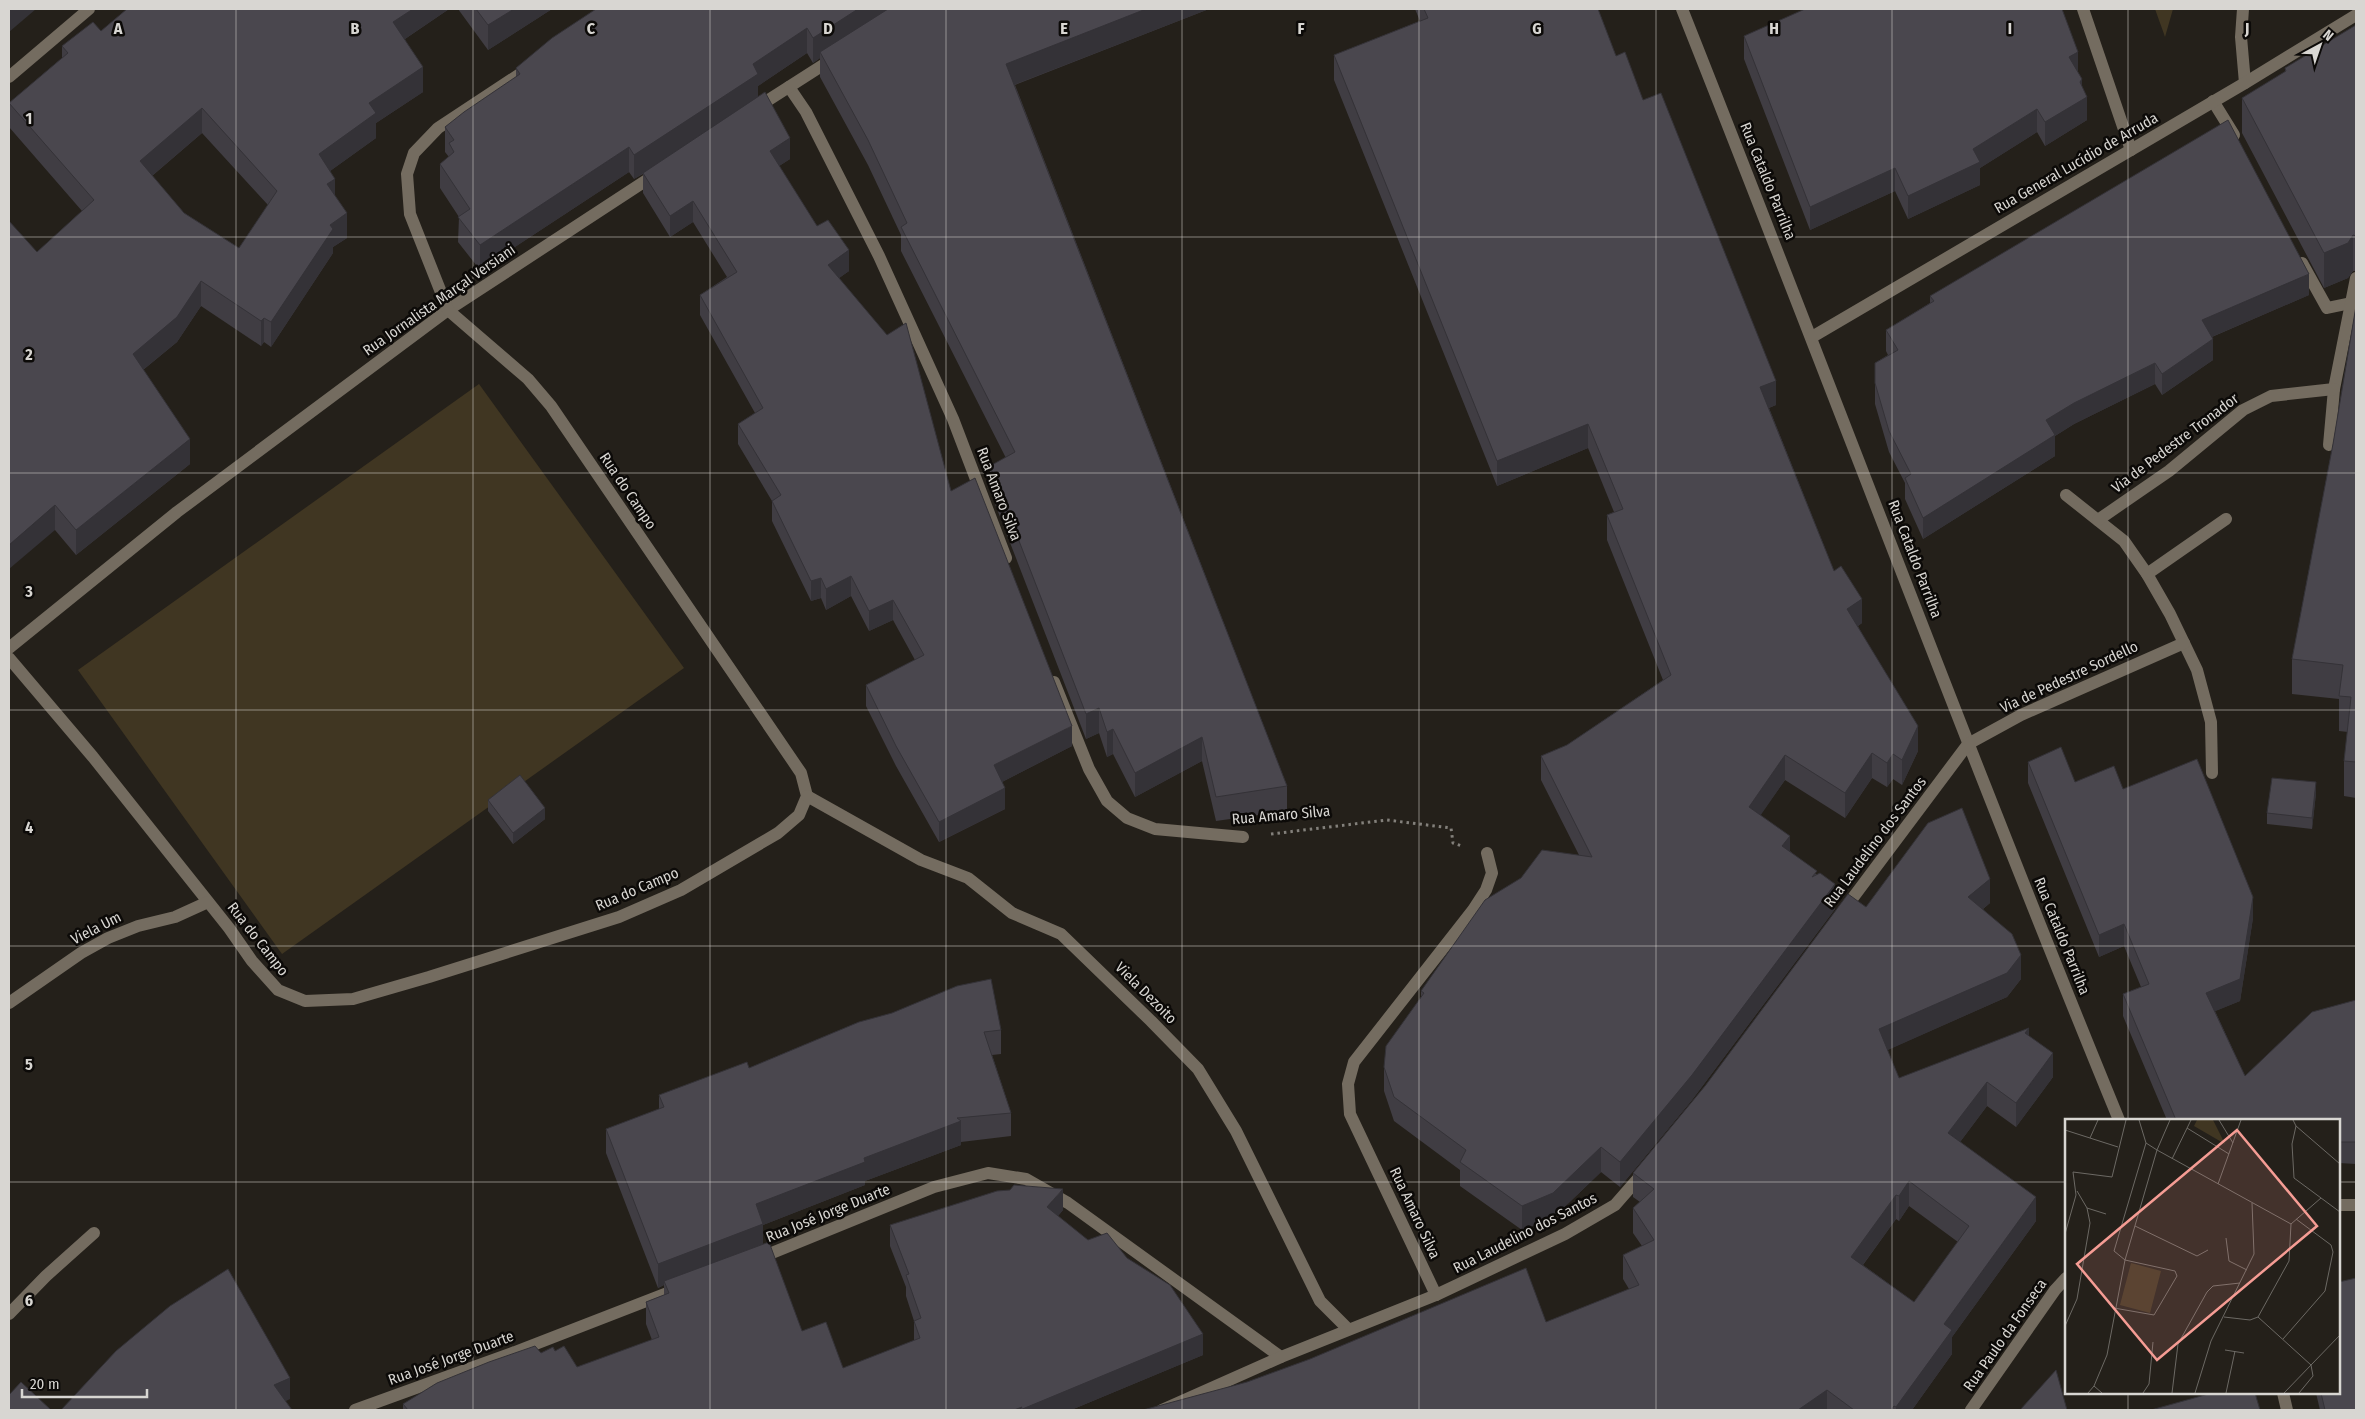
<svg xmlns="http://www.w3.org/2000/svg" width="2365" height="1419" viewBox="0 0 2365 1419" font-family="'Fira Sans Condensed',sans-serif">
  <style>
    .green { fill: #403622 }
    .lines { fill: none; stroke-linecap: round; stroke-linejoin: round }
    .path { stroke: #83807b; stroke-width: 3; stroke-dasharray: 2.5 4; stroke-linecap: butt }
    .minor { stroke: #746c60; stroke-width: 12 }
    .wall { fill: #403d43; fill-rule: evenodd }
    .shaded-wall { fill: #343237 }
    .building { fill: #4a474e; stroke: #343237; fill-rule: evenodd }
    .grid { fill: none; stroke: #d8d6d2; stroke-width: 1; stroke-opacity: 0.55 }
    .labels { text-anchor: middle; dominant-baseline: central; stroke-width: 5; stroke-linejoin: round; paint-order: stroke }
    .street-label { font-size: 15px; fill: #d8d6d2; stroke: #0c0a08 }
    .inset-road { fill: none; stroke: #6c6964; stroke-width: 1 }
    .view { fill: #f59c94; fill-opacity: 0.15; stroke: #f59c94; stroke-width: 2.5 }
    .inset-edge { fill: none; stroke: #d8d6d2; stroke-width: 2.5 }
    .grid-label { font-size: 16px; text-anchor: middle; font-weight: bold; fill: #d8d6d2; stroke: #0c0a08; stroke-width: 5; stroke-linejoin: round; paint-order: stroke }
  </style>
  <rect width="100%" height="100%" fill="#24201a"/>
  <g class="green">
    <polygon points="2155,9 2173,9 2165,37 2164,34"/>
    <polygon points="479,384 684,668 282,954 78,670"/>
  </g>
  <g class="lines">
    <polyline class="path" points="1271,834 1387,820 1451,828 1453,843 1462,846"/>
    <g class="minor">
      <path d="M 1682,9 C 1829,379 1968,752 2119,1120"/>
      <polyline points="2083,9 2131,150"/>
      <polyline points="2243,9 2241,37 2245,83"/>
      <polyline points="9,77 89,9"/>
      <polyline points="789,87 806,112 879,256 953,419 1006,558"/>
      <polyline points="2213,101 2234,135"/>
      <polyline points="756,108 834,58"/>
      <polyline points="2302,263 2327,308 2351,303"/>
      <polyline points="1812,337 2245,83 2356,15"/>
      <polyline points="2329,445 2334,389 2356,278"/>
      <polyline points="2066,495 2124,541 2147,574 2170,614 2197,670 2211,722 2212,773"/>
      <polyline points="2098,520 2169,471 2243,410 2271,396 2334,389"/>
      <polyline points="2147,574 2226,519"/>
      <polyline points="9,648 177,512 448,310 656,174"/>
      <polyline points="9,658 93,757 229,928 252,961 278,990 305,1001 353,999 429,977 619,917 681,890 778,833 799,815 807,796 801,773 551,406 528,379 448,310 410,214 407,174 414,153 438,128 529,68"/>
      <polyline points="1054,682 1089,769 1107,801 1127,818 1155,829 1243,837"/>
      <polyline points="807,796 921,860 968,878 1012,913 1061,934 1151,1021 1198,1069 1236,1131 1320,1301 1348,1329"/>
      <polyline points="1843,911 1968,744 2021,715 2184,643"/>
      <polyline points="9,1003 81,953 108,938 138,926 175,917 208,902"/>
      <polyline points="2339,1205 2356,1205"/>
      <polyline points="757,1259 934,1187 988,1173 1026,1179 1068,1203 1281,1357"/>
      <polyline points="1436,1295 1350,1114 1348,1084 1354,1062 1473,910 1486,890 1492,873 1487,853"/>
      <polyline points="9,1314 46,1276 94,1233"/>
      <polyline points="2283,1393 2287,1410"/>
      <polyline points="355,1410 515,1352 680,1288"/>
      <polyline points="1162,1410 1281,1357 1436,1295 1565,1234 1615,1205 1643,1173"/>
      <polyline points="1971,1410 2055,1290 2066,1278"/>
    </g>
  </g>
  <g class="wall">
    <path d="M 127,9 L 449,9 L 405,39 L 423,92 L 376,123 L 376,138 L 330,171 L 335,196 L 347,238 L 333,247 L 333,253 L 271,347 L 264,342 L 261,346 L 201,306 L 177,342 L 143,370 L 190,464 L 76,555 L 55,530 L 37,252 L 82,211 L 9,127 L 9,103 L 62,58 L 62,46 L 101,31 ZM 202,133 L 268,205 L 239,248 L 184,213 L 152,176 Z"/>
    <polygon points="458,9 552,9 488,50"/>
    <polygon points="596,9 1209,9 1015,85 1287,786 1287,811 1216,821 1202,761 1135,797 1113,754 1107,757 1099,733 1086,739 990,491 990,466 1006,458 901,251 901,235 868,165 820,77 820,58 813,63 807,53 758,86 758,98 790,159 779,166 817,226 849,271 839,278 951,491 1072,746 1002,782 1005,809 939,842 896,766 866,706 866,685 915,660 893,620 869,631 851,596 826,610 821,598 811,601 772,521 772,501 738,444 738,424 755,413 700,315 700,295 727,277 693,222 670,237 643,193 643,174 634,179 629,172 480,270 458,242 459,217 440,188 440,164 449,157 445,152 445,127 516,77 516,68"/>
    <polygon points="1415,9 1598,9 1616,56 1643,100 1776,405 1769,408 1834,571 1862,623 1858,626 1918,751 1902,785 1893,779 1887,787 1872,778 1845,818 1785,780 1760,815 1790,851 1817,875 1835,909 1692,1100 1620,1187 1601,1172 1553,1218 1522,1230 1460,1186 1460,1170 1394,1121 1384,1091 1384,1067 1421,998 1421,991 1579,855 1541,780 1541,756 1567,745 1663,680 1607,540 1607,515 1614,512 1588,448 1497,486 1334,80 1334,55 1420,21"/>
    <polygon points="2356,25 2356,271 2353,271 2348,278 2324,288 2242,133 2242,98 2285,72 2285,68"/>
    <polygon points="1744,36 2078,73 2082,88 2087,120 2045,146 2037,132 1980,168 1980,185 1908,219 1895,191 1810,230 1744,59"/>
    <polygon points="2309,295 2212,337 2213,360 2162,395 2155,384 2074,424 2055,436 2055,456 1923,539 1905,499 1905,483 1889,452 1875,404 1875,363 1888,355 1886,351 1886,330 1930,303 1930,296"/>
    <polygon points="2356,306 2356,798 2344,796 2344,761 2348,732 2339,731 2339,699 2292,694 2292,659 2333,444"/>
    <polygon points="2028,762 2075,782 2123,789 2253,918 2240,1001 2215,1011 2245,1076 2356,1000 2356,1164 2339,1163 2339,1120 2167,1120 2123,1016 2123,994 2141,987 2124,946 2099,957 2028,783"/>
    <polygon points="2316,793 2312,829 2267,824 2267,813"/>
    <polygon points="488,800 545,819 513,844 488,811"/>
    <path d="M 1990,903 L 1983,909 L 2021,979 L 2007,997 L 1887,1050 L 1899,1078 L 2029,1036 L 2053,1077 L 2016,1127 L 1987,1106 L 1960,1142 L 2036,1221 L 1952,1337 L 1952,1354 L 1912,1410 L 1143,1410 L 1546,1322 L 1629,1289 L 1623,1279 L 1623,1255 L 1642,1246 L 1633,1233 L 1633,1208 L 1640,1202 L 1633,1197 L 1633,1173 L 1866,907 ZM 1909,1206 L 1958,1242 L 1914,1302 L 1863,1265 L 1896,1219 L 1899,1221 Z"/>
    <polygon points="859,1022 1001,1030 1001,1054 992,1055 1011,1113 1011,1136 961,1142 961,1145 865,1181 865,1185 763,1225 763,1244 802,1331 843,1368 914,1341 914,1321 906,1296 906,1287 890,1246 890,1225 1063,1210 1058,1216 1203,1355 1071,1410 403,1410 403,1404 541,1353 555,1351 577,1367 652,1340 646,1324 646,1302 664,1295 664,1285 658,1288 606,1153 606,1129 659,1109 659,1095 749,1068"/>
    <polygon points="2316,1393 2339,1393 2356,1410 2320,1410"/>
  </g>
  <g class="shaded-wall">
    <polygon points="10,9 36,9 9,32 9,10"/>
    <polygon points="413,9 449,9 393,47 393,22"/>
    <polygon points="514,9 552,9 488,50 488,25"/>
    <polygon points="858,9 895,9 820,52 820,58 813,63 813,38"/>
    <polygon points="1146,9 1209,9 1006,88 1006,64"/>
    <polygon points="807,28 807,53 758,86 758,99 634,179 634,155 753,64"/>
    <polygon points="2078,52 2078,75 2069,57"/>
    <polygon points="423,67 423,92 376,123 376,138 319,179 319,154 369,103"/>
    <polygon points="2082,79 2082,100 2087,97 2087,120 2045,146 2045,122"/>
    <polygon points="202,108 202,133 140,186 140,161"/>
    <polygon points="2037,109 2037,132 1980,168 1980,185 1908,219 1908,196 1973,149"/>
    <polygon points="790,138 790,159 770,172 770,151"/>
    <polygon points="629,147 629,172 480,270 480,245"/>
    <polygon points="1895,168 1895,191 1810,230 1810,207"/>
    <polygon points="335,179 335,204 327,184"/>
    <polygon points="693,201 693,222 670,237 670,216"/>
    <polygon points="347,213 347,238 333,247 333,253 271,347 271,322 330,225"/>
    <polygon points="2353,235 2353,271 2348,278 2324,288 2324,253"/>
    <polygon points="849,250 849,271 828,286 828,265"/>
    <polygon points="2309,274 2309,295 2202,341 2202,320"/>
    <polygon points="201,281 201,306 177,342 133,378 133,354"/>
    <polygon points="264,318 264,342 261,346 261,321"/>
    <polygon points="2213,339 2213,360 2162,395 2162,374"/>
    <polygon points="2155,363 2155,384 2074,424 2055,436 2055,456 1923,539 1923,518 2046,420 2074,403"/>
    <polygon points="1776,381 1776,405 1760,411 1760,387"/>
    <polygon points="1588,424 1588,448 1497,486 1497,461"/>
    <polygon points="190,439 190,464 76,555 76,530"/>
    <polygon points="55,505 55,530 9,569 9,545"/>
    <polygon points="851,576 851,596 826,610 826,589"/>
    <polygon points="821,578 821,598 811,601 811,581"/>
    <polygon points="1862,599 1862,623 1847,633 1847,609"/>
    <polygon points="893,600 893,620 869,631 869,611"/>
    <polygon points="1099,708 1099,733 1086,739 1086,714"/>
    <polygon points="1072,726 1072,746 994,786 994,765"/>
    <polygon points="1918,726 1918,751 1902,785 1902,760"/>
    <polygon points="1113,729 1113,754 1107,757 1107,732"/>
    <polygon points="1202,737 1202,761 1135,797 1135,773"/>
    <polygon points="1872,753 1872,778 1845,818 1845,793"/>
    <polygon points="1893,754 1893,779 1887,787 1887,763"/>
    <polygon points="1785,755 1785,780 1749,832 1749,807"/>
    <polygon points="2316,782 2316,793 2312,829 2312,818"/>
    <polygon points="1005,788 1005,809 939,842 939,822"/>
    <polygon points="545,808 545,819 513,844 513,833"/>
    <polygon points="1790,836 1790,860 1782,846"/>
    <polygon points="1990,879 1990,903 1968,921 1968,897"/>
    <polygon points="1835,884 1835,909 1692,1100 1620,1187 1620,1162"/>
    <polygon points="2253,897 2253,918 2240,1001 2206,1015 2206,993"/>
    <polygon points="2124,924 2124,946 2099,957 2099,935"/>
    <polygon points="2021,955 2021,979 2007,997 1879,1054 1879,1029"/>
    <polygon points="2029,1028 2029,1052 2025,1033"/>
    <polygon points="2053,1053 2053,1077 2016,1127 2016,1103"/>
    <polygon points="1987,1082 1987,1106 1948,1158 1948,1133"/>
    <polygon points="961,1121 961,1145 865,1181 865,1185 763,1225 763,1248 664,1281 664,1285 658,1288 658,1264 756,1204 864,1158"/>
    <polygon points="1601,1147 1601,1172 1553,1218 1522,1230 1522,1206"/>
    <polygon points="1909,1181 1909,1206 1899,1221 1899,1196"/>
    <polygon points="1063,1189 1063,1210 1047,1229 1047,1207"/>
    <polygon points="1896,1195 1896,1219 1851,1281 1851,1257"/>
    <polygon points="2036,1197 2036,1221 1952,1337 1952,1354 1912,1410 1896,1410 1896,1407 1944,1324"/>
    <polygon points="1203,1334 1203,1355 1071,1410 1014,1410"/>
    <polygon points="290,1378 290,1399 274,1407 274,1385"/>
    <polygon points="1827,1390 1827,1410 1798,1410"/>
  </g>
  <g class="building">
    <path d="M 127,9 L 413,9 L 393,22 L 423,67 L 369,103 L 376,113 L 319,154 L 335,179 L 327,184 L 347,213 L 330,225 L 333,229 L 271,322 L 264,318 L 261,321 L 201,281 L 177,317 L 133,354 L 190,439 L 76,530 L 55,505 L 9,545 L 9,221 L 37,252 L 94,200 L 9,103 L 68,53 L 62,46 L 93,22 L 101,31 ZM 202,108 L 277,191 L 239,248 L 184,213 L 140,161 Z"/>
    <polygon points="476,9 514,9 488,25"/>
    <polygon points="596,9 858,9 813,38 807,28 753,64 758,74 634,155 629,147 480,245 458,217 470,209 440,164 454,152 449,143 454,140 445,127 464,112 520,74 516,68 552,38"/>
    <polygon points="888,9 1146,9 1006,64 1287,786 1216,797 1202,737 1135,773 1113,729 1107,732 1099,708 1086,714 990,466 1015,452 901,227 907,223 868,140 820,52"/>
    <polygon points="1424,9 1598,9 1616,56 1625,52 1643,100 1661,93 1776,381 1760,387 1834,571 1841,566 1862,599 1847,609 1918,726 1902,760 1893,754 1887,763 1872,753 1845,793 1785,755 1749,807 1790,836 1782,846 1817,871 1812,877 1820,873 1835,884 1692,1075 1620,1162 1601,1147 1553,1193 1522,1206 1460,1162 1466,1150 1394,1097 1384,1067 1386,1046 1424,993 1421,991 1485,900 1521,878 1542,850 1592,857 1541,756 1567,745 1671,675 1607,515 1623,509 1588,424 1497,461 1334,55 1428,18"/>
    <polygon points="1805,9 2062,9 2078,52 2069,57 2082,79 2080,82 2087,97 2045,122 2037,109 1973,149 1980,162 1908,196 1895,168 1810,207 1744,36"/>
    <polygon points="2356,25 2356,236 2353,235 2348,243 2324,253 2242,98 2286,71 2285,68"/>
    <polygon points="765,92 790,138 770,151 817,226 828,220 849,250 828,265 887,335 906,323 951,491 975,478 1072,726 994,765 1005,788 939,822 896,746 866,685 924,655 893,600 869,611 851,576 826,589 821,578 811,581 772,501 781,495 738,424 763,408 700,295 737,272 693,201 670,216 643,173"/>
    <polygon points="2228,120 2309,274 2202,320 2213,339 2162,374 2155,363 2074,403 2046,420 2055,435 1923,518 1905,478 1911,474 1889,431 1875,383 1875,363 1898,350 1886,330 1934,301 1930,296"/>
    <polygon points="2356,306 2356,762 2344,761 2351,697 2339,696 2343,665 2292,659 2333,444"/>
    <polygon points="2061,747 2075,782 2114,766 2123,789 2197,759 2253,897 2240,979 2206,993 2245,1076 2312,1012 2356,1000 2356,1142 2339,1142 2339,1120 2176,1120 2123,994 2149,984 2124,924 2099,935 2028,762"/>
    <polygon points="520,775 545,808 513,833 488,800"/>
    <polygon points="2272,778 2316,782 2312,818 2267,813"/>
    <path d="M 1962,808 L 1990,879 L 1968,897 L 2012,934 L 2021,955 L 2007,973 L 1879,1029 L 1899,1078 L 2029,1028 L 2025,1033 L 2053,1053 L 2016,1103 L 1987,1082 L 1948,1133 L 2036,1197 L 1944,1324 L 1952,1330 L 1896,1407 L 1894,1406 L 1891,1410 L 1854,1410 L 1827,1390 L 1798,1410 L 1143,1410 L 1247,1382 L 1310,1359 L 1526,1268 L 1546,1322 L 1639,1285 L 1623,1255 L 1654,1240 L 1633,1208 L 1654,1189 L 1633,1173 L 1705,1086 L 1848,894 L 1866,907 L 1928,823 ZM 1909,1181 L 1969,1226 L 1914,1302 L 1851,1257 L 1896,1195 L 1899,1196 Z"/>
    <polygon points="991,979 1001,1030 984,1032 1011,1113 957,1118 961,1121 864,1158 865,1162 756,1204 763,1224 658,1264 606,1129 664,1107 659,1095 747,1062 749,1068 859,1022 892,1013 957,986"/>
    <polygon points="1014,1185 1063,1189 1047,1207 1088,1240 1107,1233 1127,1258 1170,1285 1203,1334 1020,1410 1022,1407 1014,1410 408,1410 403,1404 437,1383 489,1362 535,1346 541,1353 553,1347 555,1351 564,1346 577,1367 659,1337 646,1302 669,1293 664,1281 769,1242 802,1331 826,1322 843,1368 920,1338 914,1321 921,1318 906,1275 909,1274 890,1225 997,1191 1010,1190"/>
    <polygon points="228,1269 290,1378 274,1385 292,1410 61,1410 116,1351 170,1306"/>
    <polygon points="2356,1278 2356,1410 2325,1410 2321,1393 2339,1393 2339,1282"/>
    <polygon points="2056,1370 2067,1410 2020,1410"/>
    <polygon points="21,1382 51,1410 9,1410 9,1395"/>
    <polygon points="2212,1393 2255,1393 2260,1410 2151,1410"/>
  </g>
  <path class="grid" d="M 236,9 L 236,1410M 473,9 L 473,1410M 710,9 L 710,1410M 946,9 L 946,1410M 1182,9 L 1182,1410M 1419,9 L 1419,1410M 1656,9 L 1656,1410M 1892,9 L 1892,1410M 2128,9 L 2128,1120M 9,237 L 2356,237M 9,473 L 2356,473M 9,710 L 2356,710M 9,946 L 2356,946M 9,1182 L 2066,1182M 2339,1182 L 2356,1182M 2128,1393 L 2128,1410"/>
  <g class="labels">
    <g class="street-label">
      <text transform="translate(2076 163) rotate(-30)">Rua General Lucídio de Arruda</text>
      <text transform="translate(1768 181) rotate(68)">Rua Cataldo Parrilha</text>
      <text transform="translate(439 300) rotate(-35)">Rua Jornalista Marçal Versiani</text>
      <text transform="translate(2175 443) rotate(-37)">Via de Pedestre Tronador</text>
      <text transform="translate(628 491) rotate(56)">Rua do Campo</text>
      <text transform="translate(999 494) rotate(69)">Rua Amaro Silva</text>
      <text transform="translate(1915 559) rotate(69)">Rua Cataldo Parrilha</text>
      <text transform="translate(2069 677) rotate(-25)">Via de Pedestre Sordello</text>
      <text transform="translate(1281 815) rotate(-5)">Rua Amaro Silva</text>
      <text transform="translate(1875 842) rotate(-53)">Rua Laudelino dos Santos</text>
      <text transform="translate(637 889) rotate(-23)">Rua do Campo</text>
      <text transform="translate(96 928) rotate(-27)">Viela Um</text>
      <text transform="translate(2062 936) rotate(68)">Rua Cataldo Parrilha</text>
      <text transform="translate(258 939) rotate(52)">Rua do Campo</text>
      <text transform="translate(1146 993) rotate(45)">Viela Dezoito</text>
      <text transform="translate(828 1213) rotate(-22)">Rua José Jorge Duarte</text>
      <text transform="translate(1415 1213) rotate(65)">Rua Amaro Silva</text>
      <text transform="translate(1525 1233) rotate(-27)">Rua Laudelino dos Santos</text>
      <text transform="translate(2005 1335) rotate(-55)">Rua Paulo da Fonseca</text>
      <text transform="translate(451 1358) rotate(-20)">Rua José Jorge Duarte</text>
    </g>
  </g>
  <g transform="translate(2065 1119)">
    <rect width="275" height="275" fill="#24201a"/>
    <path d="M 132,1 L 148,1 L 160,25 L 129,7 ZM 66,144 L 96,152 L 85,194 L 55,186 Z" fill="#403622"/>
    <path class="inset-road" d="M 74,1 L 81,24 L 92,31 L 226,105M 154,1 L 168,24M 228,1 L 231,7 L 275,45M 231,7 L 227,25 L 229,59 L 275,93M 122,9 L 164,35M 0,11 L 53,28M 25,19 L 33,1M 107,40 L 126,1M 153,65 L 176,1M 22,89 L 41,95M 70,107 L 132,137 L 143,131M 0,115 L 11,76 L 8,53 L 47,58 L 61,1M 161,119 L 164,142 L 182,151M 49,189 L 89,196 L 112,157 L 110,152 L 60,141 L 49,132 L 81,24M 159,198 L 185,201 L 193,198M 0,207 L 12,180 L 25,104 L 22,89 L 12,72M 218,220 L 260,172 L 268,133 L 266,126 L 231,100M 160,231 L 179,234M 29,267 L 42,236 L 60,141 L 92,31 L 105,1M 23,274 L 29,267 L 37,274M 78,274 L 84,265 L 88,223M 107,274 L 113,225 L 142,173 L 148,167 L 175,164M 130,274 L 146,222 L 189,135 L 187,84M 161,274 L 170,232M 219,274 L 275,216M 234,274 L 248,257 L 246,246 L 193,198 L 224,142 L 226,105 L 256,79"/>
    <path class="view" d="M 172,11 L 252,107 L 92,241 L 12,145 Z"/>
    <rect width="275" height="275" class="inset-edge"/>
  </g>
  <g class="grid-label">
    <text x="118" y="34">A</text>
    <text x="355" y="34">B</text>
    <text x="591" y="34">C</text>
    <text x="828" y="34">D</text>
    <text x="1064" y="34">E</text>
    <text x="1301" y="34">F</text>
    <text x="1537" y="34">G</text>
    <text x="1774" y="34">H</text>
    <text x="2010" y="34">I</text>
    <text x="2247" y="34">J</text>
    <text x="29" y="124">1</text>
    <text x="29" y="360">2</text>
    <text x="29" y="597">3</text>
    <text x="29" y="833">4</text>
    <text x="29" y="1070">5</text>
    <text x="29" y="1306">6</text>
  </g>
  <rect width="2365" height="1419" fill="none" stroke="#d8d6d2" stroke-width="20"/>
  <g transform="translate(2320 45) rotate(40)" stroke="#0c0a08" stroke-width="4" paint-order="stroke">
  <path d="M0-4L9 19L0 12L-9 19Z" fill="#d8d6d2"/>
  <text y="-8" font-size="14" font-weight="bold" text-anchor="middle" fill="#d8d6d2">N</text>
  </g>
  <path d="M22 1389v8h125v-8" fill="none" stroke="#d8d6d2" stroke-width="2.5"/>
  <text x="30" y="1389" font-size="15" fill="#d8d6d2" stroke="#0c0a08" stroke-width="4" paint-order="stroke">20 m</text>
</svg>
